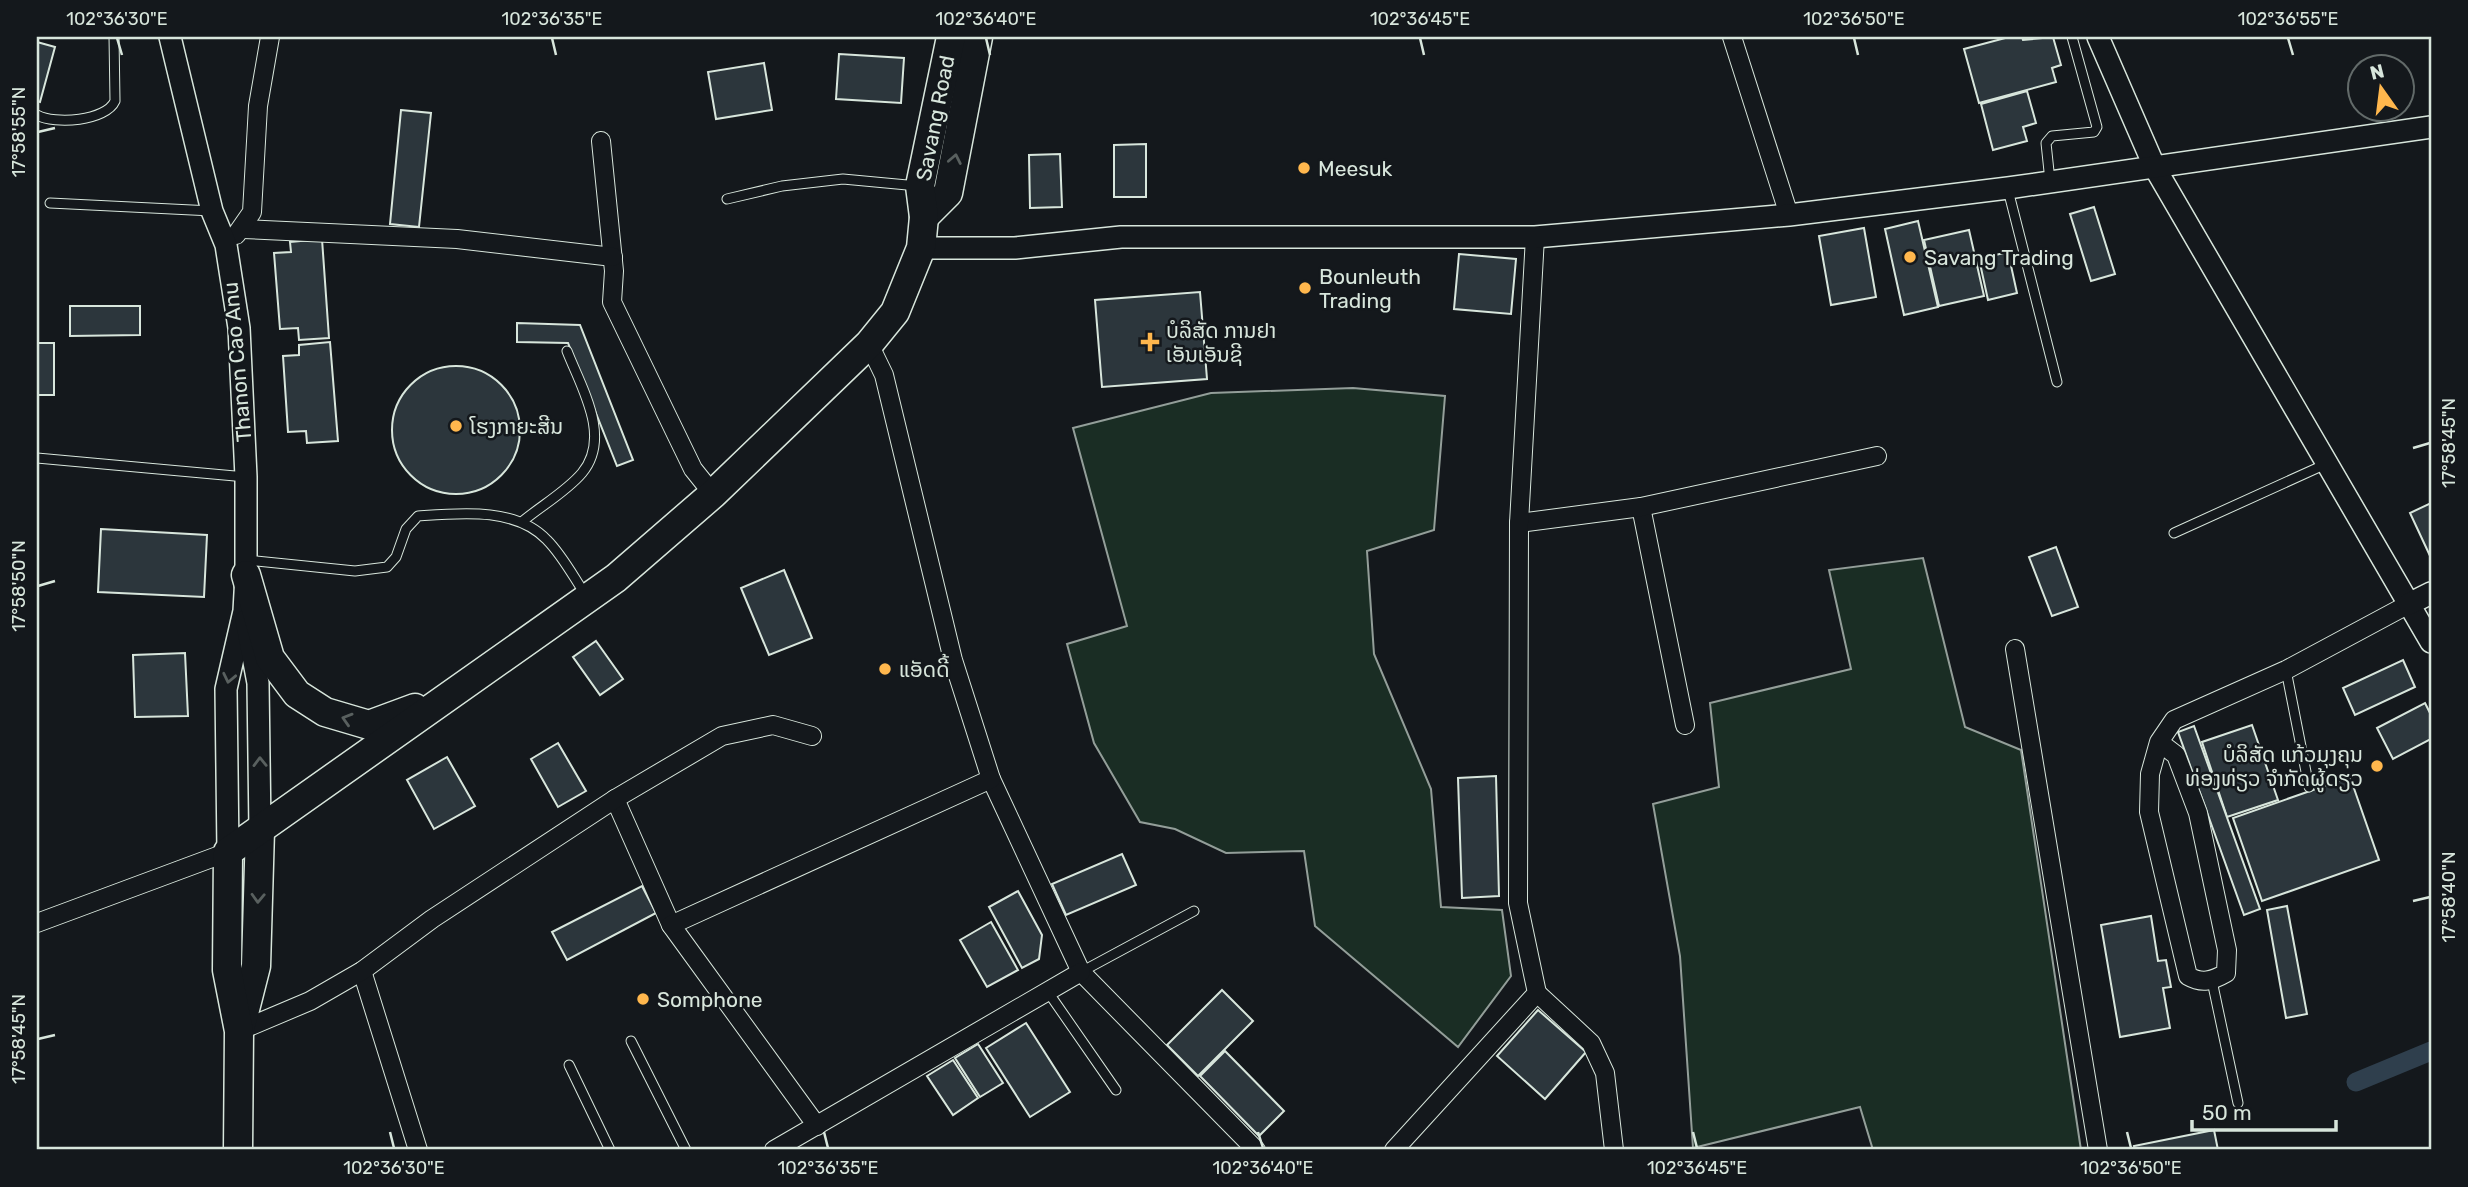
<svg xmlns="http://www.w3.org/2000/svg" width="2468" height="1187" viewBox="0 0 2468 1187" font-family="Rubik,'Noto Sans Lao',sans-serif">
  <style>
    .green { fill: #1a2d24; stroke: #939e99; stroke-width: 2 }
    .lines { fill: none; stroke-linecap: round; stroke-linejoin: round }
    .canal { stroke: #2f3f4d; stroke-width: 19 }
    .building { fill: #2c363c; stroke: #d8e6dc; stroke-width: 2 }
    .service-casing { stroke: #d8e6dc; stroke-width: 11 }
    .minor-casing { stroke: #d8e6dc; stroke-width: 20 }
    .tertiary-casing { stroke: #d8e6dc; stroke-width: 24 }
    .primary-casing { stroke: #d8e6dc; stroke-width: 31 }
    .service { stroke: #14181c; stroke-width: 9 }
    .minor { stroke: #14181c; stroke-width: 18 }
    .tertiary { stroke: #14181c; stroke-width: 21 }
    .primary { stroke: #14181c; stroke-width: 28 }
    .oneway { stroke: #59605f }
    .ticks { fill: none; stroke: #d8e6dc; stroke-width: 2.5 }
    .poi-dot { fill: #ffb74d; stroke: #14181c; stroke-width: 2.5 }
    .labels { text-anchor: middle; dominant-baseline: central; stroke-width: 5; stroke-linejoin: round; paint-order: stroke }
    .street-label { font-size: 21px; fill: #d8e6dc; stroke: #14181c }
    .poi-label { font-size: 21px; fill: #d8e6dc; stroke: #14181c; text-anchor: start }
    .neatline { fill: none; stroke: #d8e6dc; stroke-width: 2.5 }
    .ticks-label { font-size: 18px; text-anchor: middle; fill: #d8e6dc }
  </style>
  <rect width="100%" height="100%" fill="#14181c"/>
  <g class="green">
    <polygon points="1353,388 1445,396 1434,530 1367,551 1374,654 1431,789 1441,907 1502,910 1511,976 1458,1047 1315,926 1304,851 1226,853 1175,829 1140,822 1094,743 1067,644 1127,626 1073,428 1211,393"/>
    <polygon points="1923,558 1965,727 2021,750 2081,1150 1873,1150 1860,1107 1693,1148 1680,956 1653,804 1719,787 1710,703 1851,669 1829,570"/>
  </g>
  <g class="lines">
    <polyline class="canal" points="2356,1082 2431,1051"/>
  </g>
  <g class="building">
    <polygon points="2009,37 2022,37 2023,40 2053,37 2061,65 2052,68 2056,82 1979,103 1964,49"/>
    <polygon points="37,42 55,47 40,102 37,101"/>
    <polygon points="839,54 904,58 901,103 836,99"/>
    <polygon points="764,63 772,110 716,119 708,72"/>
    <polygon points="2027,91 2036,123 2023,127 2027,141 1993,150 1981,104"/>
    <polygon points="401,110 431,113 419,227 390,224"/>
    <polygon points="1146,144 1146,197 1114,197 1114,145"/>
    <polygon points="1060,154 1062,207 1030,208 1029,155"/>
    <polygon points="2094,207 2115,274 2091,281 2070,214"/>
    <polygon points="1918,221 1938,307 1904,315 1885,229"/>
    <polygon points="1864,228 1876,297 1831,305 1819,236"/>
    <polygon points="1969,230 1984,296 1939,306 1924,240"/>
    <polygon points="322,239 329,338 299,340 298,328 280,329 274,253 291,252 290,242"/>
    <polygon points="2008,252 2017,293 1988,300 1979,259"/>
    <polygon points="1459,254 1516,259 1511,314 1454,309"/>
    <polygon points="1200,292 1207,379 1102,387 1095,300"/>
    <polygon points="70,306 140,306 140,335 70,336"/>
    <polygon points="517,323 580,325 633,460 617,466 568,343 517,342"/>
    <polygon points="330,342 338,441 307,443 306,431 288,432 283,356 299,355 299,345"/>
    <rect x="37" y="343" width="17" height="52"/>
    <circle cx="456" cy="430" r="64"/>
    <polygon points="2431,503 2431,558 2410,513"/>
    <polygon points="101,529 207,535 204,597 98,592"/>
    <polygon points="2056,547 2078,607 2052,616 2029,557"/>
    <polygon points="784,570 812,638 769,655 741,588"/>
    <polygon points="596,641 623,679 600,695 573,657"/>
    <polygon points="185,653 188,716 135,717 133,655"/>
    <polygon points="2403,660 2415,687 2355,715 2343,688"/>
    <polygon points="2425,703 2431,715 2431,739 2393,759 2377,728"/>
    <polygon points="2252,725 2278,800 2227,817 2202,742"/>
    <polygon points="2194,726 2260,909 2244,915 2178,732"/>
    <polygon points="558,743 586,791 558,807 531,759"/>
    <polygon points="447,757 475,806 434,829 407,780"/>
    <polygon points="1496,776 1499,896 1462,898 1458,778"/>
    <polygon points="2350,777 2379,860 2262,901 2233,818"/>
    <polygon points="1122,854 1136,885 1066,915 1052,884"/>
    <polygon points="642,886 656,913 567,960 552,932"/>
    <polygon points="1018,891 1042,935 1039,959 1022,968 989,907"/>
    <polygon points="2287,906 2307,1014 2286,1018 2267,910"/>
    <polygon points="2151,916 2158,961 2166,960 2171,987 2163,988 2170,1028 2120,1037 2101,925"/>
    <polygon points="991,922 1018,970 987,987 960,940"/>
    <polygon points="1222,990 1253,1021 1198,1076 1167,1045"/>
    <polygon points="1538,1010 1586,1052 1545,1099 1497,1056"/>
    <polygon points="1026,1023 1070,1092 1030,1117 986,1048"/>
    <polygon points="978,1044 1003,1083 980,1097 955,1058"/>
    <polygon points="1225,1051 1284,1111 1259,1136 1200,1076"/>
    <polygon points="953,1060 978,1098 953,1115 927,1076"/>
    <polygon points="2214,1130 2218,1150 2135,1150 2134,1146"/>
  </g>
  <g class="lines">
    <defs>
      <g id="service">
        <path d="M 37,115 C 55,125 106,121 115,101 L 114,37"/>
        <polyline points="2050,181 2046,143 2052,136 2094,132 2097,127 2072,37"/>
        <polyline points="2008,190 2057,382"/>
        <polyline points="727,199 782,186 843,179 918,186"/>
        <polyline points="50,203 212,211"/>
        <polyline points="37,458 246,477"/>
        <path d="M 523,521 C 541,506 567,491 582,473 C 612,437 581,387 567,351"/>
        <polyline points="2174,533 2326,464"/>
        <path d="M 246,560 L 355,571 L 387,567 L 396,557 L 406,529 L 418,516 C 460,513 516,507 547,540 C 562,555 573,576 585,594"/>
        <polyline points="2286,670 2309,787"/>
        <polyline points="1081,972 1194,911"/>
        <polyline points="2212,981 2238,1103"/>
        <polyline points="1048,992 1116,1090"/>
        <polyline points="631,1041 686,1150"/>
        <polyline points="569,1065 610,1150"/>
      </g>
      <g id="minor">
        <polyline points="1732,37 1789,215"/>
        <polyline points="601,141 614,271 612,302 693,469 713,494"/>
        <polyline points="243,229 457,239 613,257"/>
        <polyline points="236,235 252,212 258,106 270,37"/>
        <polyline points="869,344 884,375 953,660 991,779 1081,972 1256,1150"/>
        <polyline points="1641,507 1685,725"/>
        <polyline points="1519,523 1641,507 1877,456"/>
        <polyline points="2015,649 2098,1150"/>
        <path d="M 2159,742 L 2176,755 L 2198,813 L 2227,950 L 2226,973 C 2212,981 2202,984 2188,976 L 2149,812 L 2150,774 L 2159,742 L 2174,720 L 2286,670 L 2409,604"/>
        <polyline points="615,799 671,925 817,1126"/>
        <polyline points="37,923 228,852"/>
        <polyline points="671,925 991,779"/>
        <polyline points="362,971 418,1150"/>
        <polyline points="1537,993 1591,1043 1605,1073 1614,1150"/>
        <polyline points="239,1031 310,1001 362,971 432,919 615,799 722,736 773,725 812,736"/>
        <polyline points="774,1150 1081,972"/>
        <polyline points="1394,1150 1537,993 1518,903 1519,523 1535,237"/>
      </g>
      <g id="tertiary">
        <polyline points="170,37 212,211 226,245 239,328 246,477 246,575 244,611 226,689 228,852"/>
        <polyline points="2098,37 2155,168 2431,642"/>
        <polyline points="921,248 1015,248 1121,237 1535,237 1789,215 2008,188 2431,127"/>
        <polyline points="2409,604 2431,593"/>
        <polyline points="246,620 258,683 260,830"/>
      </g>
      <g id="primary">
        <polyline points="924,217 948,193 978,37"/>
        <polyline points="246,575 270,658 297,694 325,712 369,725 415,708"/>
        <polyline points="241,1025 256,966 260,830"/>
        <polyline points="238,1150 239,1031 227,970 228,852 616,578 713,494 869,344 895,312 921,248 924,217 920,186 951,37"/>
      </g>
    </defs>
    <use href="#service" class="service-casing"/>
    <use href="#minor" class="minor-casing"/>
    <use href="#tertiary" class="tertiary-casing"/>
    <use href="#primary" class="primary-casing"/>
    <use href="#service" class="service"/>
    <use href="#minor" class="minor"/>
    <use href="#tertiary" class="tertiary"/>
    <use href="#primary" class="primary"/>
  </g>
  <defs><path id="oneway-chevron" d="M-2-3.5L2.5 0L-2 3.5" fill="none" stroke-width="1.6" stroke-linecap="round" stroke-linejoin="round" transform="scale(1.75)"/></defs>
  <g class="oneway">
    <use href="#oneway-chevron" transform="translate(955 159) rotate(-79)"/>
    <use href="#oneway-chevron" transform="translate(229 678) rotate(102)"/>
    <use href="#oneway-chevron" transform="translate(347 719) rotate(-163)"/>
    <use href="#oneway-chevron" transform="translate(260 762) rotate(-91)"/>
    <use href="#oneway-chevron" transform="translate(258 898) rotate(92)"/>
  </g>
  <path class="ticks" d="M 117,38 L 122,55M 552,38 L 556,55M 986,38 L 990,55M 1420,38 L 1424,55M 1854,38 L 1858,55M 2288,38 L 2293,55M 38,132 L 55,128M 2413,448 L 2430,443M 38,586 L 55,581M 2413,901 L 2430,897M 38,1039 L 55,1035M 390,1132 L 394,1148M 824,1132 L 828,1148M 1258,1132 L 1263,1148M 1693,1132 L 1697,1148M 2127,1132 L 2131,1148"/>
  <g class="poi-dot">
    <circle cx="1304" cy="168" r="7"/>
    <circle cx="1910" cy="257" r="7"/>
    <circle cx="1305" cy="288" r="7"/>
    <path d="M1146.5 331.5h7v7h7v7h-7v7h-7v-7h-7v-7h7z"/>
    <circle cx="456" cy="426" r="7"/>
    <circle cx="885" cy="669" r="7"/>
    <circle cx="2377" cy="766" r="7"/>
    <circle cx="643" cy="999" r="7"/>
  </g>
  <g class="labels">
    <g class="street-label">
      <text transform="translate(935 118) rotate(-79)">Savang Road</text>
      <text transform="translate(237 362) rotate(-95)">Thanon Cao Anu</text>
    </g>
    <g class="poi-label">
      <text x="1318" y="168">Meesuk</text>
      <text x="1924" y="257">Savang Trading</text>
      <text x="1319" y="276">Bounleuth<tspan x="1319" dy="24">Trading</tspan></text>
      <text x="1166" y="330">ບໍລິສັດ ການຢາ<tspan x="1166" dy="24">ເອັນເອັນຊີ</tspan></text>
      <text x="470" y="426">ໂຮງກາຍະສີນ</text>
      <text x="899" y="669">ແອັດດີ້</text>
      <text x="2363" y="754" text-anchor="end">ບໍລິສັດ ແກ້ວມຸງຄຸນ<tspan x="2363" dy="24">ທ່ອງທ່ຽວ ຈຳກັດຜູ້ດຽວ</tspan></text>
      <text x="657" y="999">Somphone</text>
    </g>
  </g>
  <rect width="2468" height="1187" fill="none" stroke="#14181c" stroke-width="77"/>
  <g transform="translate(2381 88) rotate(346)"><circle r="33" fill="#14181c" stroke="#626a69" stroke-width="2"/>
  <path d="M0-5L12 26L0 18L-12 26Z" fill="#ffb74d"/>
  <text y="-10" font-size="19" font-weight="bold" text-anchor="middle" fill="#d8e6dc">N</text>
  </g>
  <path d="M2192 1120v10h144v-10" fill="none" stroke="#d8e6dc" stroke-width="3.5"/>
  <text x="2202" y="1120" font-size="21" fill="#d8e6dc" stroke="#14181c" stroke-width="5" paint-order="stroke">50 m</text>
  <rect x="38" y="38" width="2392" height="1110" class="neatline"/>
  <g class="ticks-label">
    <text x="117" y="25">102°36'30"E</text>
    <text x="552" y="25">102°36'35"E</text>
    <text x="986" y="25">102°36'40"E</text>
    <text x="1420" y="25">102°36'45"E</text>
    <text x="1854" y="25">102°36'50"E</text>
    <text x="2288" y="25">102°36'55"E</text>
    <text transform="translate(19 132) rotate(-90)" y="6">17°58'55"N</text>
    <text transform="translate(2449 443) rotate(-90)" y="6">17°58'45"N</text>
    <text transform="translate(19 586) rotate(-90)" y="6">17°58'50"N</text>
    <text transform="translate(2449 897) rotate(-90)" y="6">17°58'40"N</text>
    <text transform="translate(19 1039) rotate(-90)" y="6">17°58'45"N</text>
    <text x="394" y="1174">102°36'30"E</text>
    <text x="828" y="1174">102°36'35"E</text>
    <text x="1263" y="1174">102°36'40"E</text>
    <text x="1697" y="1174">102°36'45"E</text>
    <text x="2131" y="1174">102°36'50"E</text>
  </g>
</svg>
